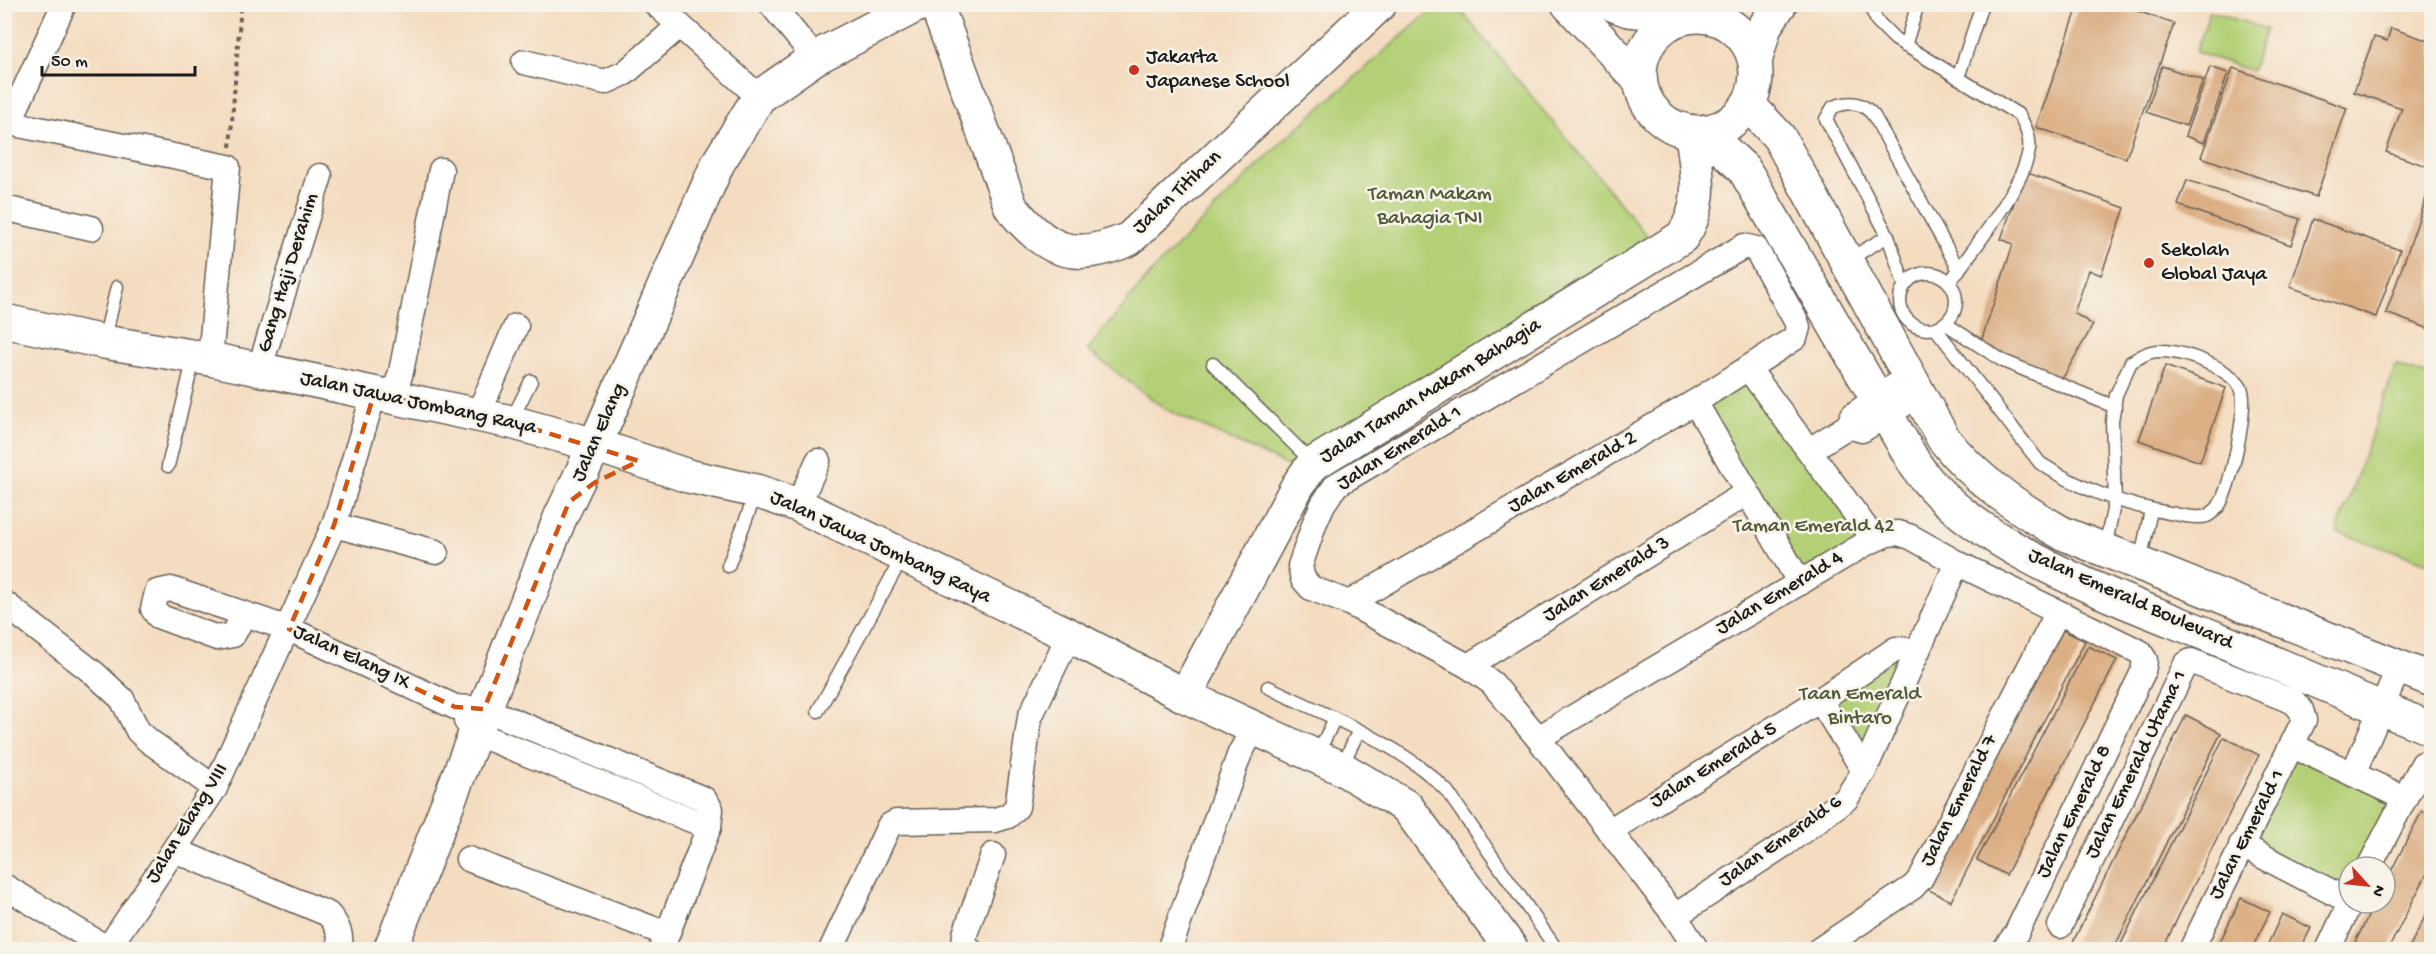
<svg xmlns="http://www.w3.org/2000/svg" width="2436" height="954" viewBox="0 0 2436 954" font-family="'Gochi Hand',sans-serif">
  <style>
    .green { fill: #b3d076; stroke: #687649; stroke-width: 1.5 }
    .building { fill: #dbae83 }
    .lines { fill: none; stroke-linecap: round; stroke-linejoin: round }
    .lane-casing { stroke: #685f55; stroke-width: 15 }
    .street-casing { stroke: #685f55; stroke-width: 27 }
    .secondary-casing { stroke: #685f55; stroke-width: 36 }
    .path { stroke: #685f55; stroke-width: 4; stroke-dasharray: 4.5 4.5; stroke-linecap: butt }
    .lane { stroke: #fff; stroke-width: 12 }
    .street { stroke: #fff; stroke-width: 24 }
    .secondary { stroke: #fff; stroke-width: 33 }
    .marked { fill: none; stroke: #d4530e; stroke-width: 4.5; stroke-dasharray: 12 8; stroke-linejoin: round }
    .poi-dot { fill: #c8321e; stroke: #f7f3e8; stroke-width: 2 }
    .labels { text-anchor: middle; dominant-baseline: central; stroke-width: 5; stroke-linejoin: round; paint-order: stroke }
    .poi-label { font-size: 21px; fill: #1c1c1c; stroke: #f7f3e8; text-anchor: start }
    .street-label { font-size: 21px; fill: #1c1c1c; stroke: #f7f3e8 }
    .park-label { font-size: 21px; fill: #515b3c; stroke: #f7f3e8 }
  </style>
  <rect width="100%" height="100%" fill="#f7f3e8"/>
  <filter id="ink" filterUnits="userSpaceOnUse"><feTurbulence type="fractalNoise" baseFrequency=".0167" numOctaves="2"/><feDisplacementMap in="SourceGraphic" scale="12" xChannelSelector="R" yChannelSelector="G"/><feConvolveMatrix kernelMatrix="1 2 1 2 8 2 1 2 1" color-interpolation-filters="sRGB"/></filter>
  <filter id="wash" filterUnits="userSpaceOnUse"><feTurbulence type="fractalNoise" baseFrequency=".008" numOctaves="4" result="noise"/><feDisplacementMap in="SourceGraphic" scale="24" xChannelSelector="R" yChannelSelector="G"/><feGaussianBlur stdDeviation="1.35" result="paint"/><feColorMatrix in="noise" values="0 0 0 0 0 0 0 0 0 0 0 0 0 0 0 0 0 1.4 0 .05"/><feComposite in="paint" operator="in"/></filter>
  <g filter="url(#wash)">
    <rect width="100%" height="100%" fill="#f4dcc0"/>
    <g class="green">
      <polygon points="1437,5 1456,5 1652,242 1294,469 1167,410 1087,350 1155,268 1287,137"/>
      <polygon points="2210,11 2266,29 2252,71 2196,52"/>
      <polygon points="2396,365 2431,377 2431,564 2337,532"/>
      <polygon points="1748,368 1874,539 1800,583 1695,402"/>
      <polygon points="1896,649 1914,655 1864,771 1820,700"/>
      <polygon points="2293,746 2404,798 2369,867 2349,867 2349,901 2241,845"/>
    </g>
    <g id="blocks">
      <g class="building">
        <polygon points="2079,4 2118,4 2174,24 2126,158 2036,127"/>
        <polygon points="2391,28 2432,42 2432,168 2386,152 2402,108 2354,92 2374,37 2387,41"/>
        <polygon points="2162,66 2203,80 2186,126 2146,112"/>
        <polygon points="2210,67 2228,73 2204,143 2185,136"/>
        <polygon points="2233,68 2347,108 2316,197 2201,157"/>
        <polygon points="2025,172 2125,208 2101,275 2089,270 2074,313 2093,325 2061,381 1980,345 2013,244 2001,239"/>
        <polygon points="2187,180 2300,219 2291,245 2178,205"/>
        <polygon points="2428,193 2432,194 2432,316 2427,328 2386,313"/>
        <polygon points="2313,219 2400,250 2376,317 2290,287"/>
        <polygon points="2165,366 2226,388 2200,462 2139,440"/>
        <polygon points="2055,626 2085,641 1951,901 1921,886"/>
        <polygon points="2088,646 2117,660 2006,875 1977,860"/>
        <polygon points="2186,715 2221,733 2113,950 2069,950"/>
        <polygon points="2224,737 2259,755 2214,844 2162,950 2118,950"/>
        <polygon points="2422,811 2432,815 2432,864 2404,918 2388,950 2351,950 2375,903 2385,903 2385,883"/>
        <polygon points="2241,898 2270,912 2257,938 2252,950 2216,950"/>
        <polygon points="2432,903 2432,950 2408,950 2414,938"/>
        <polygon points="2282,914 2311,928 2300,950 2265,950"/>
      </g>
    </g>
  </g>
  <g filter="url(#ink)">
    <use href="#blocks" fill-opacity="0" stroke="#685f55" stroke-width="1.5"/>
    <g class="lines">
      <defs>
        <g id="lane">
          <path d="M 1869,4 L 1877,21 L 1895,39 L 2019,115 C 2025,126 2031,137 2029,150 C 2023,188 1973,249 1950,282"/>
          <polyline points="1905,46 1918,4"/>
          <polyline points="1958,78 1982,4"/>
          <polyline points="1848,260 1888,236"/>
          <circle cx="1928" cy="301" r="28"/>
          <path d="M 1904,284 L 1888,236 L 1826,119 L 1833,107 C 1850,101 1862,101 1874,116 L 1959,270"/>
          <polyline points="1946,324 2003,361 2115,407"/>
          <path d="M 1936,329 L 2040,463 C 2081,490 2127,506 2175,514 C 2184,516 2198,519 2207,516 C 2209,515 2216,510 2218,507 C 2230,492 2249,405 2241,388 C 2230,367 2174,346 2151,352 C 2144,354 2137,359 2131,362 L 2116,395 L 2112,421 L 2115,500 L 2105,547"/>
          <polyline points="104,341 117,287"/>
          <polyline points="1213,364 1313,463"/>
          <polyline points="511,421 531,381"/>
          <polyline points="168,466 194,357"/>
          <polyline points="2140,562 2151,510"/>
          <polyline points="728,566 756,493"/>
          <path d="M 1268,687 C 1327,716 1401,743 1447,791 L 1557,950"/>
          <polyline points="818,711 902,558"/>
          <polyline points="1317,755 1334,720"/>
          <polyline points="1342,766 1358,732"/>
        </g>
        <g id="street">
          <polyline points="656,4 759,97"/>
          <polyline points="771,4 815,58"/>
          <polyline points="524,62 605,82 625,73 679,26"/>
          <polyline points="4,122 228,167 210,359"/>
          <polyline points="9,123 64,4"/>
          <polyline points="4,208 91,228"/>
          <polyline points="1748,368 1874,539"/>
          <polyline points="259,370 320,176"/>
          <polyline points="393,398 401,372 441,170"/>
          <polyline points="1695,402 1800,583"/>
          <polyline points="478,415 516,326"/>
          <polyline points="1848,426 1862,430 1919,395"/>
          <polyline points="1810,450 1848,426 1853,415 1909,376"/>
          <polyline points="798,505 818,461"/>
          <polyline points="334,525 436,552"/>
          <polyline points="4,603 95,674 122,699 138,731 149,741 215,788"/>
          <polyline points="1349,603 1695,402 1795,338 1798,327 1796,321 1756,249 1744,246 1336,485 1323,504 1315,522 1300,566 1303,579 1311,588 1349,603 1468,666 1492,683 1538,738 1675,916 1697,950"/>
          <polyline points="244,615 233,635 217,638 158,616 153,609 157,592 171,589 289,629 455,707 484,709 704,799 711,809 709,827 661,950"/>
          <polyline points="1468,666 1745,494"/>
          <polyline points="1820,700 1864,771"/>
          <polyline points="466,721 475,733 709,827"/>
          <polyline points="1538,738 1865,544 1887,534 1898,533 1911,537 1957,563 2140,652 2145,660 2143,672 2016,934 2004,950"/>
          <polyline points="2293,746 2404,798"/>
          <polyline points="2353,774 2399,667"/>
          <polyline points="1609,831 1820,700 1896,649 1909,650 1914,655"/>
          <polyline points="2241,845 2349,901"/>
          <path d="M 174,850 L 328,914 C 337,924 343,936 339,950"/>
          <polyline points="468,859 667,934"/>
          <polyline points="2369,867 2419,771 2423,764 2432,763"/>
          <polyline points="4,886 110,950"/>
          <polyline points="1675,916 1785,844 1846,799 1864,771 1957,563"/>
          <polyline points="2060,926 2186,664 2191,661 2294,702 2301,710 2304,720 2191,950"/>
          <polyline points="107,950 215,788 334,525 374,394"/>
          <polyline points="831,950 889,826 896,822 995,820 1008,816 1017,807 1030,717 1069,635"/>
          <polyline points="970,950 964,944 965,934 993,855"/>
          <polyline points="1169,950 1240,753 1254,728"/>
          <polyline points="1819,950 1913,887 1921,878 2057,614"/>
          <polyline points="2328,950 2350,903"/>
        </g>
        <g id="secondary">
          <path d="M 936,4 L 1011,207 C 1048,254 1076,262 1129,239 L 1380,4"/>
          <polyline points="1568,4 1640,81"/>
          <polyline points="1612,4 1628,10 1690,16"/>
          <circle cx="1698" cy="74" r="58"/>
          <polyline points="1755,62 1765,26 1780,4"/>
          <path d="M 1748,104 L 1779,137 L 1943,438 C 1974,479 2018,508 2062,533 L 2432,680"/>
          <path d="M 1704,132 L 1744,169 L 1915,464 C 1969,548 2128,602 2218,639 C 2289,669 2360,700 2432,729"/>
          <polyline points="4,321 104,342 210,359 511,422 595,445 688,476 756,491 798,505 1069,635 1185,696 1341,768 1407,807 1512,950"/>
          <path d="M 1185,696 L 1298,485 L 1313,464 L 1682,237 C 1706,202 1696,172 1692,133"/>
          <polyline points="390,950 560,518 595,445 718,163 759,97 815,58 919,4"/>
        </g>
      </defs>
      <use href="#lane" class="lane-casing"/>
      <use href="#street" class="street-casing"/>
      <use href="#secondary" class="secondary-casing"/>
      <polyline class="path" points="230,147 241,4"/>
      <use href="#lane" class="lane"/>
      <use href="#street" class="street"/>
      <use href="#secondary" class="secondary"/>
    </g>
  </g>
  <path class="marked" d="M 374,394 L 511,422 L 639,461 L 594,483 L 569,502 L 484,709 L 455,707 L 289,629 L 334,525 Z"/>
  <g class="poi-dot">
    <circle cx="1134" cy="70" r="6"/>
    <circle cx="2149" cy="263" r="6"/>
  </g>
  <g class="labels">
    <g class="poi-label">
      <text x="1146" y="58">Jakarta<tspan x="1146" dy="24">Japanese School</tspan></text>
      <text x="2161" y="251">Sekolah<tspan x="2161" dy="24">Global Jaya</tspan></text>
    </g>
    <g class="street-label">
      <text transform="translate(1178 193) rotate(-43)">Jalan Titihan</text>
      <text transform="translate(289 273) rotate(-73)">Gang Haji Derahim</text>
      <text transform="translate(1431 392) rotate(-32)">Jalan Taman Makam Bahagia</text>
      <text transform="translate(418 404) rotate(12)">Jalan Jawa Jombang Raya</text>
      <text transform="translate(600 433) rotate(-66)">Jalan Elang</text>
      <text transform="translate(1400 449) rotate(-32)">Jalan Emerald 1</text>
      <text transform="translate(1573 473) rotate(-30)">Jalan Emerald 2</text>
      <text transform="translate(880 548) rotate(25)">Jalan Jawa Jombang Raya</text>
      <text transform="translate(1607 580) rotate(-32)">Jalan Emerald 3</text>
      <text transform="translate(1780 594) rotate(-31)">Jalan Emerald 4</text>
      <text transform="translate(2130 600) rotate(24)">Jalan Emerald Boulevard</text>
      <text transform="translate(351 658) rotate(25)">Jalan Elang IX</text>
      <text transform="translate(2137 765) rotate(-64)">Jalan Emerald Utama 1</text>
      <text transform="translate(1714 766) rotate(-32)">Jalan Emerald 5</text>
      <text transform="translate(1960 801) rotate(-63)">Jalan Emerald 7</text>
      <text transform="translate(2075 812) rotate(-64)">Jalan Emerald 8</text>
      <text transform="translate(188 824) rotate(-58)">Jalan Elang VIII</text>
      <text transform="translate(2248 835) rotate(-63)">Jalan Emerald 1</text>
      <text transform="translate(1781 842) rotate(-35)">Jalan Emerald 6</text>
    </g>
    <g class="park-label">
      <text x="1430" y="195">Taman Makam<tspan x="1430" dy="24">Bahagia TNI</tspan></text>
      <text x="1814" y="527">Taman Emerald 42</text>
      <text x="1860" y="695">Taan Emerald<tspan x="1860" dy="24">Bintaro</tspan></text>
    </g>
  </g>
  <rect width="2436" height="954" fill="none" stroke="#f7f3e8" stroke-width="24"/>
  <g transform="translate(2367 885) rotate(117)"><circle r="28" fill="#f7f3e8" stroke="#9f9d96" stroke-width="1.5"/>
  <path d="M0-4.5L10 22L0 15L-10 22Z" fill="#c8321e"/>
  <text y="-9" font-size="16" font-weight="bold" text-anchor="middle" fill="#1c1c1c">N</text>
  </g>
  <path d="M42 66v9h153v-9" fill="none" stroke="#1c1c1c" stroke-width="3"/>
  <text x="51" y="66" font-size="18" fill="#1c1c1c" stroke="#f7f3e8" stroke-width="4.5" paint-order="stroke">50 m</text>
</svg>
